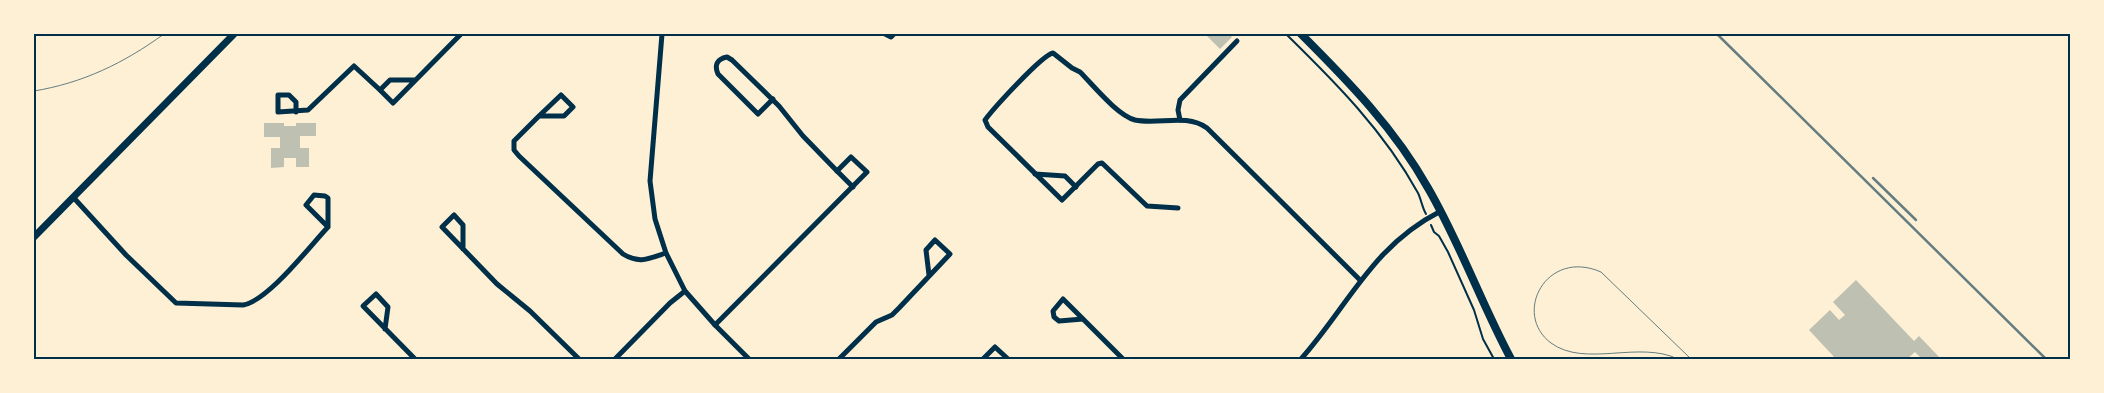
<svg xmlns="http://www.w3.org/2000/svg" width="2104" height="393" viewBox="0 0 2104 393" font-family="Karla,sans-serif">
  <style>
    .building { fill: #bec0b2 }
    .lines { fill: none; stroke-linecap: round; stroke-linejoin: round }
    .path { stroke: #003049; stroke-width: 2 }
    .minor { stroke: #003049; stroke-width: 5 }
    .tertiary { stroke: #003049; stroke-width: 7 }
    .secondary { stroke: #003049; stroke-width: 8 }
    .tram { stroke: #657d81; stroke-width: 1 }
    .rail { stroke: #657d81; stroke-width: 2.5 }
    .neatline { fill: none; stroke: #003049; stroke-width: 2 }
  </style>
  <rect width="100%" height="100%" fill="#fdf0d5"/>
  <g class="building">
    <polygon points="1205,34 1229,34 1232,37 1220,49"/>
    <polygon points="264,123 284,123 284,126 296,126 296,123 316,123 316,136 300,136 300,148 309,148 309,167 296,167 296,158 284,158 284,167 271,168 271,148 280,148 280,137 264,137"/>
    <polygon points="1856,280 1914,341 1919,336 1941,359 1922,359 1915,352 1907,359 1836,359 1809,330 1830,310 1839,320 1845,315 1833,302"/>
  </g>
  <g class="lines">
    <g class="path">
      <path d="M 1286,34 C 1335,82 1384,131 1418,193 C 1421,199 1422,207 1426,214"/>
      <polyline points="1431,225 1434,232 1439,236 1448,252 1474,310 1483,339 1494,359"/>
    </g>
    <g class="minor">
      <polyline points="662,34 650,181 655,219 666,253 685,291 715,325 749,359"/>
      <polyline points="885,34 891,37 894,34"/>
      <polyline points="415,80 390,80 380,90 393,103 461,34"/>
      <path d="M 773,99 L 758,114 L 718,74 C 714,65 717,59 727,57 L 732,60 L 779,106 L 803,136 L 837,171"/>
      <polyline points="296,112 296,102 289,95 278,95 278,112 308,110 354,66 380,90"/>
      <path d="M 539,116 L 561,95 L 573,107 L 564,116 L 539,116 L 514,141 L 514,150 L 519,156 L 623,254 C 639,264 648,259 666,253"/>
      <polyline points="1180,120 1178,110 1180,100 1237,41"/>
      <polyline points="1035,174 1065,176 1076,187"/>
      <path d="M 73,197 L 126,255 L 176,303 L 243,305 C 268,301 309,247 328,227 L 328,198 L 325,196 L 314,195 L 306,205 L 328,227"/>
      <path d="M 1178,208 L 1147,206 L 1102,163 L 1098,164 L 1062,200 L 988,127 L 985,120 C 994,108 1042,55 1053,53 L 1072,68 L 1080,72 C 1094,86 1117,115 1135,120 C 1159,125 1186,113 1207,128 L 1360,280"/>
      <polyline points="463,249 463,225 454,215 442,227 497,284 530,311 579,359"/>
      <polyline points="1083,319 1059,321 1054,317 1053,311 1063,299 1123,359"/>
      <polyline points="715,325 867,172 851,157 837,171 853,187"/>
      <polyline points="385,329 388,307 376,294 363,306 415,359"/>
      <polyline points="615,359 670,303 685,291"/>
      <polyline points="839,359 876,322 892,315 899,308 950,254 935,240 926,250 929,275"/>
      <polyline points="983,359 995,347 1008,359"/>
      <path d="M 1301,359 C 1349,305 1372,246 1441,211"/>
    </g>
    <polyline class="tertiary" points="34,237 234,34"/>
    <path class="secondary" d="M 1301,34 C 1348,81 1395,129 1428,188 C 1460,243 1481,303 1511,359"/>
    <g class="tram">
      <path d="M 34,91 C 83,83 124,63 164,34"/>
      <path d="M 1678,359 C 1639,340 1585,368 1551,343 C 1512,314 1546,248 1601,272 L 1691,359"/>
    </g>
    <g class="rail">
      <polyline points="1717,34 2046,359"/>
      <polyline points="1873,178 1916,220"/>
    </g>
  </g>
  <rect width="2104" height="393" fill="none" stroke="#fdf0d5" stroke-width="70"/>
  <rect x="35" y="35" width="2034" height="323" class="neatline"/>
</svg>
